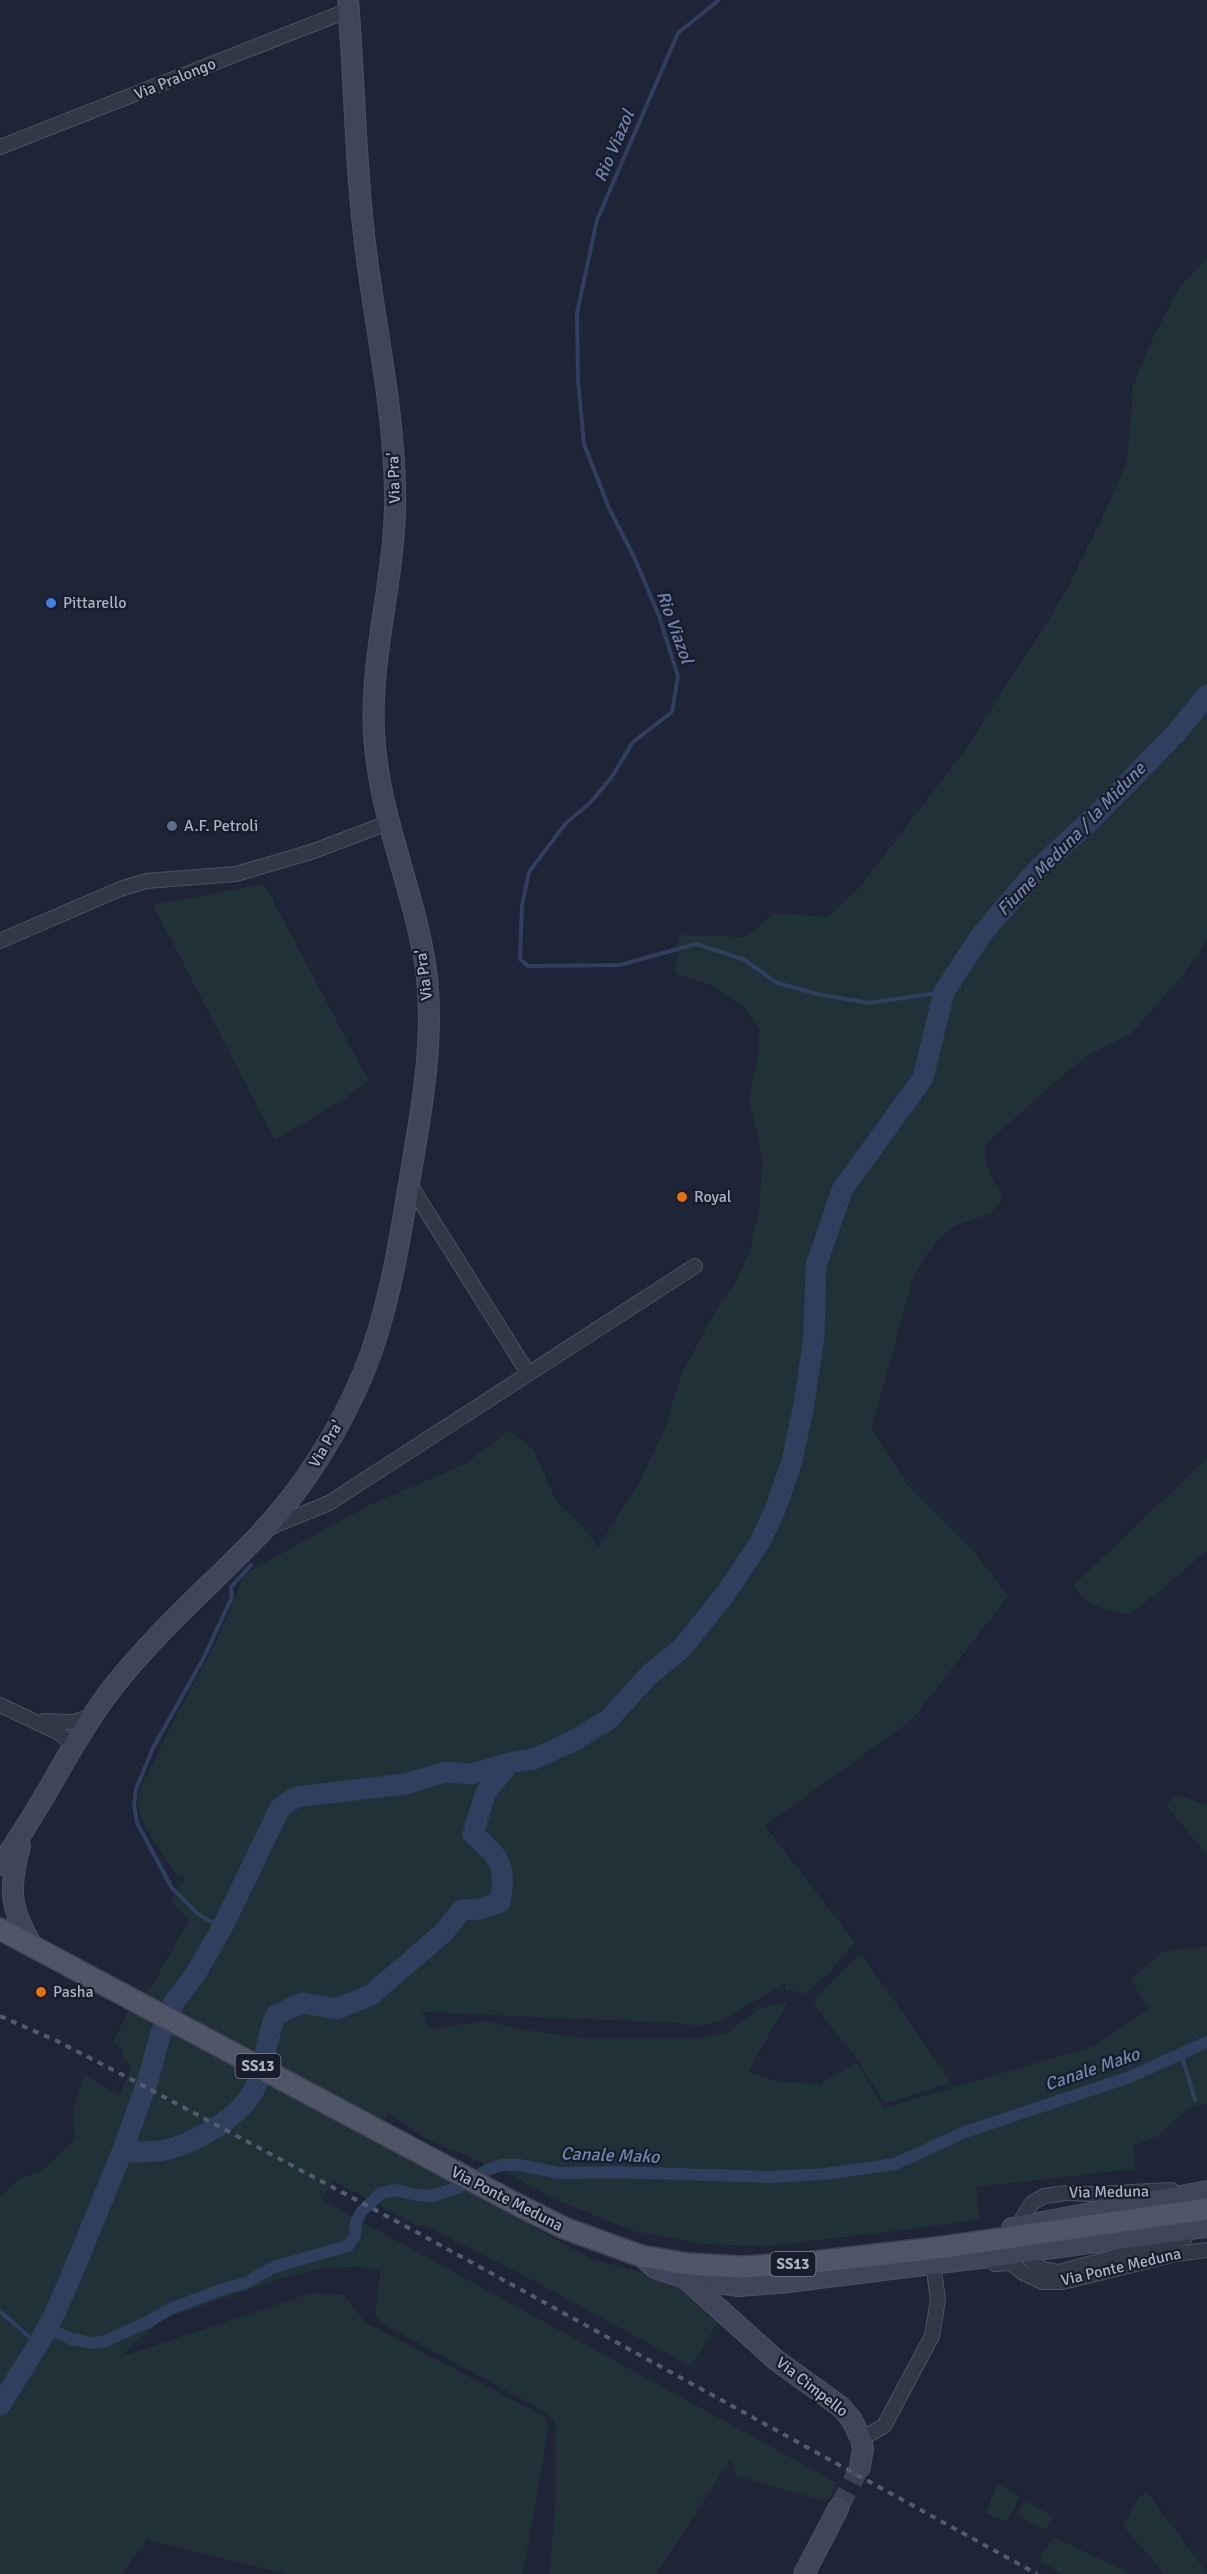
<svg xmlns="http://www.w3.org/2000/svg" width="1207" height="2574" viewBox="0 0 1207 2574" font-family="Signika,sans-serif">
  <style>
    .green { fill: #203137 }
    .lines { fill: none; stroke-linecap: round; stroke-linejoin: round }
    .stream { stroke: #303f5e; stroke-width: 4 }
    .canal { stroke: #303f5e; stroke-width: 12 }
    .river { stroke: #303f5e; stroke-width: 21 }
    .secondary-tunnel { stroke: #3a4152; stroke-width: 20; stroke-dasharray: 20 10; stroke-linecap: butt }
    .street-casing { stroke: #4c5262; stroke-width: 16 }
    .secondary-casing { stroke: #4c5262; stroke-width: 22 }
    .primary-casing { stroke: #3b4150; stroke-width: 24 }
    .street { stroke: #313846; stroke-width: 14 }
    .secondary { stroke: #3f4659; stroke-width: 20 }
    .primary { stroke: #4f5667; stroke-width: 21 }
    .rail { stroke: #535b6e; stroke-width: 4; stroke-dasharray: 6 6; stroke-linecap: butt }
    .shop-dot { fill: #3f7fe0; stroke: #171d2a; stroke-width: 2 }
    .service-dot { fill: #5c6f8a; stroke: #171d2a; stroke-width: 2 }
    .food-dot { fill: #e8710a; stroke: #171d2a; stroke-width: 2 }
    .labels { text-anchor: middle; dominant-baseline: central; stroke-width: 4.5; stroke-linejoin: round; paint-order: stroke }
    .shield { fill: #171d2a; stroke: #7f8596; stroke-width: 1.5 }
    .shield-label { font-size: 15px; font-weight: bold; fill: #abb2c4 }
    .street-label { font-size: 16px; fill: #abb2c4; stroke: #171d2a }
    .poi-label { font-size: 16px; fill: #abb2c4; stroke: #171d2a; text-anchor: start }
    .water-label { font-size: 18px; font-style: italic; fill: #7285ad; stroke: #171d2a }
  </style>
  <rect width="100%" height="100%" fill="#1e2536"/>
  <g class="green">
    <path d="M 1207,258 L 1207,938 L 1197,957 L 1182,976 L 1132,1033 L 1090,1054 L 1070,1069 L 988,1142 C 980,1162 993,1179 1002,1196 L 1001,1202 L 991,1213 L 955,1226 L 938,1240 L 924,1258 L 912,1281 L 872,1428 L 907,1484 L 974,1551 L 1008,1596 L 913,1719 L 765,1826 L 855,1942 L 833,1969 L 805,1994 L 786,1989 L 786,1983 L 722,2020 L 701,2026 L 677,2023 L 423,2012 L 430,2029 L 486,2021 L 517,2029 L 582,2038 L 702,2038 L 729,2032 L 758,2009 L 788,2001 L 748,2072 L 778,2082 L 821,2084 L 856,2062 L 884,2108 L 1094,2046 L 1149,2009 L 1130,1979 L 1164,1951 L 1207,1946 L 1207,2103 L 1187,2109 L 1158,2136 L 1133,2146 L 1135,2169 L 976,2187 L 980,2219 L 912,2229 L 768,2246 L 704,2244 L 633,2231 L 552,2198 L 509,2174 L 424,2138 L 389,2113 L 369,2137 L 594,2260 L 643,2273 L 687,2291 L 708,2309 L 718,2323 L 690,2366 L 536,2282 L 424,2225 L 420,2227 L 334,2181 L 321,2199 L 837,2483 L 827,2502 L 736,2476 L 731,2459 L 656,2574 L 549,2574 L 556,2500 L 556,2430 L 554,2421 L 544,2411 L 385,2325 L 375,2315 L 380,2271 L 363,2267 L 322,2268 L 286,2277 L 163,2319 L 118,2358 L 310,2293 L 344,2295 L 365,2322 L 542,2415 L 549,2424 L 523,2574 L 287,2574 L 147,2540 L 122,2574 L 0,2574 L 0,2196 L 19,2179 L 40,2172 L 69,2146 L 75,2137 L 73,2109 L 84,2075 L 119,2095 L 132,2067 L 123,2059 L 123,2050 L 113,2042 L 129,2010 L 153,1984 L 189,1920 L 170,1901 L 186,1877 L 177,1876 C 165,1856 137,1823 138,1799 C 139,1785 151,1769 156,1757 C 184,1695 223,1640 243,1575 L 365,1507 L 465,1464 L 510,1430 L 533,1449 L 556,1501 L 582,1526 L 598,1547 L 637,1487 L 665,1428 L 681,1375 L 717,1308 L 736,1281 L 750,1251 L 759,1209 L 763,1160 L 749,1100 L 758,1055 L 759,1029 L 745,1008 L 709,984 L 675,974 L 679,935 L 746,937 L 774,913 L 827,917 L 858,889 L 965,750 L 1064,595 L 1108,506 L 1127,462 L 1133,386 L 1150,344 L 1179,288 Z"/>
    <polygon points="264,884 368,1080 346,1098 275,1140 153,905"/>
    <path d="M 1207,1458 L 1207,1550 L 1158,1593 L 1128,1614 C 1106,1611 1085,1606 1074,1585 Z"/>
    <polygon points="1178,1794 1207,1806 1207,1855 1166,1805"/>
    <polygon points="862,1955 951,2082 885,2104 857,2059 812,2003 857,1957"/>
    <polygon points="998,2484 1020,2496 1007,2522 985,2513"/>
    <polygon points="1147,2492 1207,2573 1207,2574 1165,2574 1123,2526 1139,2497"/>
    <polygon points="1025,2501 1053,2516 1045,2530 1017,2515"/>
    <polygon points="1054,2537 1131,2574 1064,2574 1041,2562 1040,2556"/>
  </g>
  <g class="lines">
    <g class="stream">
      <polyline points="719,0 678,33 597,220 577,313 578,380 584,444 609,508 635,559 659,616 678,676 672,712 633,742 611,778 590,803 566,823 529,872 522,906 520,959 528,966 620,965 696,944 743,959 777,983 818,994 868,1003 944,992"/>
      <polyline points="222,1928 198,1914 172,1888 137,1823 134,1805 136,1789 153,1748 203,1659 232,1597 231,1587 251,1565"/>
      <polyline points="1181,2053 1195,2100"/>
      <polyline points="0,2311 38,2345"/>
    </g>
    <polyline class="canal" points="47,2328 71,2339 93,2343 103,2342 148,2322 170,2309 226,2288 243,2284 274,2267 348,2246 355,2236 356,2222 361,2212 381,2193 396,2190 417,2195 432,2196 457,2188 487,2170 502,2165 519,2165 559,2173 615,2172 770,2177 825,2174 895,2164 965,2132 1130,2077 1207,2042"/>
    <g class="river">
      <path d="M 122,2152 C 135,2151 151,2153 164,2150 C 193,2145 244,2115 256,2086 C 265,2064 266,2038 276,2015 L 302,2003 L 337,2009 L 371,1995 L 442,1934 L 462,1910 L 480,1909 L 500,1902 C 507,1865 500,1858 473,1834 L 485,1794 L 509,1763 L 534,1759 L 573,1741 L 608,1720 L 650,1674 L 682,1648 L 726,1593 L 760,1542 L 775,1510 L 792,1461 L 804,1404 L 814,1337 L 816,1266 L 842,1190 L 923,1078 L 944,992 L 982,934 L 1036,871 L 1096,815 L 1178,731 L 1207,695"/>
      <polyline points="0,2405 38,2345 56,2311 77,2262 122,2152 148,2080 160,2036 174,2002 196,1973 222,1928 280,1808 296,1797 405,1784 446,1772 472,1774 509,1763"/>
    </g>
    <polyline class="secondary-tunnel" points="838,2509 860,2467"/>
    <defs>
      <g id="street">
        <polyline points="0,147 349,10"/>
        <polyline points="0,941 120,889 146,881 236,874 311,852 388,823"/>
        <polyline points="409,1183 528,1373"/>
        <polyline points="266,1529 329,1503 695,1266"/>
        <polyline points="0,1705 59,1733 73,1745"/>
        <polyline points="44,1721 72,1722 91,1717"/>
        <polyline points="1022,2219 1032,2203 1044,2196 1067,2193 1092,2194 1172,2190"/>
        <polyline points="1027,2256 1039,2268 1059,2272 1185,2238"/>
        <polyline points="995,2264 1011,2263 1023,2273 1042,2282 1063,2282 1176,2254 1207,2250"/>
        <polyline points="861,2439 884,2426 932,2336 938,2300 933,2264"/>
      </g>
      <g id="secondary">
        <path d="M 20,1846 C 9,1887 9,1908 32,1945"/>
        <path d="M 0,1865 C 42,1809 70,1743 113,1687 C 157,1631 211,1585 260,1534 C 303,1489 339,1431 363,1374 C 389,1311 399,1244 410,1178 C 421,1112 434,1045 427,978 C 417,894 378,818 374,732 C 370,650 397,573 395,491 C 394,411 376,331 366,251 C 355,168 355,84 348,0"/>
        <polyline points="1012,2228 1207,2191"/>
        <polyline points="641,2256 655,2268 685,2278 738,2286 780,2283 996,2256 1207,2227"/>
        <polyline points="685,2278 776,2360 841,2407 852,2420 861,2439 863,2449 860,2467"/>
        <polyline points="804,2574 838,2509"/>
      </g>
      <polyline id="primary" points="0,1929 518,2205 564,2228 641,2256 688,2264 741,2267 797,2264 945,2247 1207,2209"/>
    </defs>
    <use href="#street" class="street-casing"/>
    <use href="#secondary" class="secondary-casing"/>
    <use href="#primary" class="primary-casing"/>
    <use href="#street" class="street"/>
    <use href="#secondary" class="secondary"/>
    <use href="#primary" class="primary"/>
    <polyline class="rail" points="0,2016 55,2040 125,2076 420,2234 1037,2574"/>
  </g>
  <circle class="shop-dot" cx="51" cy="603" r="6"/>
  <circle class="service-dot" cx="172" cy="826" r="6"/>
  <g class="food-dot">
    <circle cx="682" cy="1197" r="6"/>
    <circle cx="41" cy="1992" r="6"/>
  </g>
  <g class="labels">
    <g class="shield">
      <rect x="235.5" y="2054" width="45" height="24" rx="4.5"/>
      <rect x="770.5" y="2252" width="45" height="24" rx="4.5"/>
    </g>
    <g class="shield-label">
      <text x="258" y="2066">SS13</text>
      <text x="793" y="2264">SS13</text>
    </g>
    <g class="street-label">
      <text transform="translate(175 79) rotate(-22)">Via Pralongo</text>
      <text transform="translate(394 478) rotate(-92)">Via Pra'</text>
      <text transform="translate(424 975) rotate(-97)">Via Pra'</text>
      <text transform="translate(326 1444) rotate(-60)">Via Pra'</text>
      <text transform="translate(1109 2192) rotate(-1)">Via Meduna</text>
      <text transform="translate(507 2199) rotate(27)">Via Ponte Meduna</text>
      <text transform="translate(1121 2267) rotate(-13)">Via Ponte Meduna</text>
      <text transform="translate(812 2387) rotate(38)">Via Cimpello</text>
    </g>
    <g class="poi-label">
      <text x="63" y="603">Pittarello</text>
      <text x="184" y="826">A.F. Petroli</text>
      <text x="694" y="1197">Royal</text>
      <text x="53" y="1992">Pasha</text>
    </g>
    <g class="water-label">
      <text transform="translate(614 146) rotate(-67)">Rio Viazol</text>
      <text transform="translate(675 627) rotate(70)">Rio Viazol</text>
      <text transform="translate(1071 839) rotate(-46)">Fiume Meduna / la Midune</text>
      <text transform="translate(1092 2069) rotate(-19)">Canale Mako</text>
      <text transform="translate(610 2155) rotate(2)">Canale Mako</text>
    </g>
  </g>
</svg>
